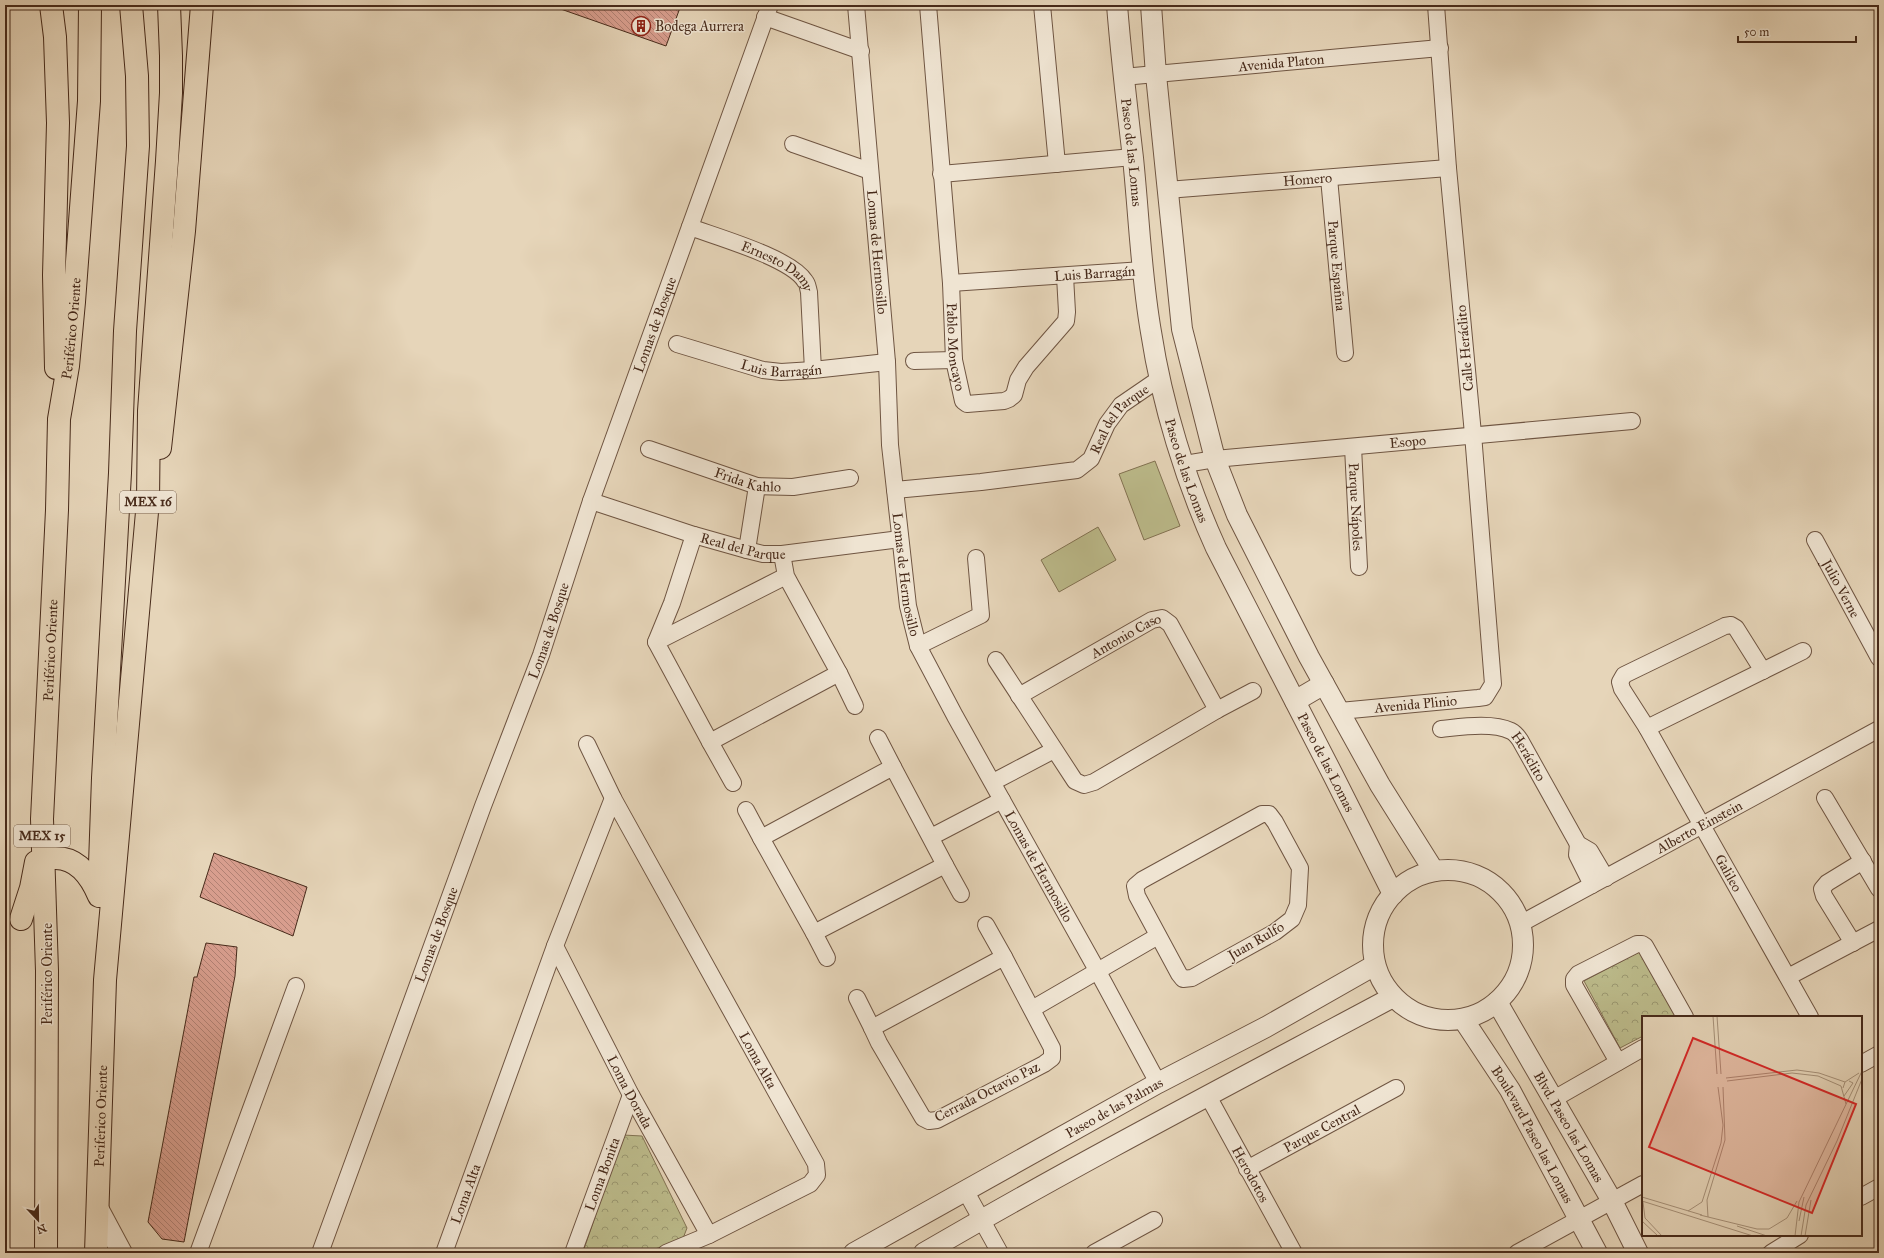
<svg xmlns="http://www.w3.org/2000/svg" width="1884" height="1258" viewBox="0 0 1884 1258" font-family="'IM FELL Great Primer',serif">
  <style>
    .park { fill: url(#park-crowns); stroke: #827252 }
    .pitch { fill: #bcbb8b; stroke: #827252 }
    .building { fill: url(#building-back-hatch); stroke: #472a1a }
    .lines { fill: none; stroke-linecap: round; stroke-linejoin: round }
    .minor-casing { stroke: #6f5542; stroke-width: 18 }
    .tertiary-casing { stroke: #6f5542; stroke-width: 22 }
    .trunk-casing { stroke: #472a1a; stroke-width: 24 }
    .minor { stroke: #efe4d2; stroke-width: 16 }
    .tertiary { stroke: #efe4d2; stroke-width: 20 }
    .trunk { stroke: #e6d5b9; stroke-width: 22 }
    .labels { text-anchor: middle; dominant-baseline: central; stroke-width: 3; stroke-linejoin: round; paint-order: stroke }
    .shield { fill: #efe4d2; stroke: #796251; stroke-width: 1 }
    .shield-label { font-size: 13px; font-weight: bold; fill: #472a1a }
    .poi-label { font-size: 14px; fill: #472a1a; stroke: #efe4d2; text-anchor: start }
    .street-label { font-size: 14px; fill: #472a1a; stroke: #efe4d2 }
    .inset-road { fill: none; stroke: #a69179; stroke-width: 1 }
    .view { fill: #d62828; fill-opacity: 0.15; stroke: #d62828; stroke-width: 2 }
    .inset-edge { fill: none; stroke: #472a1a; stroke-width: 2 }
  </style>
  <defs>
    <pattern id="park-crowns" width="20" height="18" patternUnits="userSpaceOnUse"><rect width="20" height="18" fill="#bcbb8b"/><path d="M2 6a3 3 0 1 1 6 0M12 15a3 3 0 1 1 6 0" fill="none" stroke="#9b9871"/></pattern>
    <pattern id="building-back-hatch" width="6" height="6" patternUnits="userSpaceOnUse"><rect width="6" height="6" fill="#d89e8e"/><path d="M-1 5l2 2M0 0l6 6M5-1l2 2" fill="none" stroke="#b18173"/></pattern>
  </defs>
  <rect width="100%" height="100%" fill="#e6d5b9"/>
  <filter id="stains"><feTurbulence type="fractalNoise" baseFrequency=".005" numOctaves="4"/><feColorMatrix values="0 0 0 0 .2 0 0 0 0 .09 0 0 0 0 .02 0 0 0 .5 -.17"/></filter>
  <radialGradient id="worn" r=".72"><stop offset=".6" stop-color="#630" stop-opacity="0"/><stop offset="1" stop-color="#630" stop-opacity=".3"/></radialGradient>
  <g class="park">
    <polygon points="1643,950 1678,1017 1643,1017 1643,1036 1620,1048 1584,981"/>
    <polygon points="623,1135 642,1136 687,1228 682,1241 641,1253 586,1253 584,1249"/>
  </g>
  <g class="pitch">
    <polygon points="1155,461 1180,526 1144,540 1119,474"/>
    <polygon points="1098,527 1116,560 1059,592 1041,560"/>
  </g>
  <g class="building">
    <polygon points="555,5 681,5 666,46 555,7"/>
    <polygon points="214,853 307,887 293,936 200,897"/>
    <polygon points="206,943 237,947 235,976 184,1242 162,1239 148,1222 194,977 197,977"/>
  </g>
  <g class="lines">
    <defs>
      <g id="minor">
        <path id="s1" d="M 856,5 L 887,362 L 890,445 L 908,606 L 918,646 L 955,716 L 1097,970 L 1158,1083"/>
        <path id="s2" d="M 928,5 L 951,283 L 954,360 L 963,401 L 967,404 L 1004,401 L 1009,399 L 1014,395 L 1018,380 L 1026,367 L 1066,321 L 1067,312 L 1065,276"/>
        <polyline points="1042,5 1057,164"/>
        <polyline points="765,17 861,51"/>
        <path id="s3" d="M 1123,77 L 1440,48"/>
        <polyline points="793,144 870,171"/>
        <polyline points="941,174 1133,157"/>
        <path id="s4" d="M 1329,178 L 1345,353"/>
        <path id="s5" d="M 1167,190 L 1448,168"/>
        <path id="s6" d="M 690,227 C 717,237 791,258 805,281 C 808,284 808,289 809,292 L 813,370"/>
        <path id="s7" d="M 951,283 L 1143,270"/>
        <path id="s8" d="M 677,344 L 763,370 L 781,372 L 813,370 L 887,362"/>
        <polyline points="914,361 954,360"/>
        <path id="s9" d="M 1353,447 L 1359,567"/>
        <path id="s10" d="M 649,449 L 757,486 L 793,487 L 850,478"/>
        <path id="s11" d="M 1185,464 L 1215,459 L 1632,421"/>
        <path id="s12" d="M 895,490 L 981,482 L 1077,470 L 1091,459 L 1107,424 L 1121,405 L 1159,379"/>
        <path id="s13" d="M 591,501 L 694,535 L 747,550 L 763,554 L 782,554 L 900,539"/>
        <path id="s14" d="M 1815,540 L 1879,658"/>
        <polyline points="747,550 757,486"/>
        <polyline points="782,554 786,576 839,673 710,742 656,642 786,576"/>
        <polyline points="656,642 672,603 694,535"/>
        <polyline points="918,646 981,615 976,558"/>
        <polyline points="996,660 1075,781 1084,785 1094,782 1217,710 1253,691"/>
        <path id="s15" d="M 1763,671 L 1736,628 L 1731,625 L 1725,626 L 1624,675 L 1620,682 L 1622,689 L 1647,728 L 1810,1017"/>
        <polyline points="839,673 855,706"/>
        <path id="s16" d="M 1019,696 L 1152,620 L 1162,618 L 1170,624 L 1217,710"/>
        <path id="s17" d="M 1340,711 L 1478,698 L 1485,697 L 1493,684 L 1473,434 L 1448,168 L 1436,5"/>
        <polyline points="1647,728 1803,651"/>
        <path id="s18" d="M 1441,729 C 1461,727 1492,722 1511,731 C 1515,733 1518,737 1520,740 L 1578,844 L 1590,851 L 1606,878"/>
        <polyline points="878,738 893,767"/>
        <polyline points="710,742 733,783"/>
        <polyline points="587,744 613,798"/>
        <polygon points="893,767 945,865 814,933 761,838"/>
        <polyline points="993,782 1054,750"/>
        <polyline points="1825,798 1879,889"/>
        <polyline points="746,810 761,838"/>
        <polygon points="1262,814 1269,814 1275,822 1300,868 1298,905 1292,919 1275,932 1192,978 1183,979 1179,974 1137,896 1135,886 1142,880"/>
        <polyline points="931,837 1002,800"/>
        <polyline points="1578,844 1577,855 1592,885"/>
        <polyline points="945,865 961,894"/>
        <path id="s19" d="M 1520,924 L 1879,729"/>
        <polyline points="986,925 1004,957"/>
        <polyline points="814,933 827,958"/>
        <polyline points="1853,943 1824,896 1822,889 1827,883 1863,861"/>
        <path id="s20" d="M 555,946 L 631,1095 L 709,1235"/>
        <polygon points="1004,957 1052,1048 1052,1058 1044,1064 937,1120 929,1121 923,1118 879,1043 872,1028"/>
        <polyline points="1788,977 1879,929"/>
        <polyline points="857,998 872,1028"/>
        <polyline points="1032,1009 1158,936"/>
        <polyline points="1618,1062 1574,985 1574,979 1578,974 1637,944 1642,944 1645,946 1685,1017"/>
        <polyline points="1861,1064 1879,1054"/>
        <path id="s21" d="M 1208,1096 L 1294,1253"/>
        <polyline points="1552,1100 1643,1048"/>
        <path id="s22" d="M 1247,1169 L 1396,1088"/>
        <polyline points="965,1190 1000,1253"/>
        <polyline points="1861,1197 1879,1187"/>
        <polyline points="198,1253 296,986"/>
        <path id="s23" d="M 320,1253 L 483,806 L 541,655 L 591,501 L 770,5"/>
        <path id="s24" d="M 444,1253 L 555,946 L 613,798 L 816,1164 L 817,1175 L 810,1184 L 709,1235 L 666,1253"/>
        <path id="s25" d="M 573,1253 L 631,1095"/>
        <polyline points="1094,1253 1154,1220"/>
        <polyline points="1517,1253 1643,1184"/>
        <polyline points="1771,1253 1800,1235"/>
      </g>
      <g id="tertiary">
        <path id="s26" d="M 1117,5 C 1121,56 1127,107 1133,158 C 1139,216 1141,275 1151,332 C 1162,404 1186,482 1216,548 L 1333,775 L 1393,894"/>
        <polyline points="1151,5 1156,75 1182,329 1215,459 1237,515 1309,657 1380,785 1434,871"/>
        <polyline points="1295,701 1324,684"/>
        <circle cx="1448" cy="945" r="75"/>
        <path id="s27" d="M 1497,1002 L 1612,1201 L 1638,1253"/>
        <path id="s28" d="M 1463,1019 L 1510,1090 L 1597,1253"/>
        <polyline points="99,1210 122,1253"/>
        <path id="s29" d="M 854,1253 L 1158,1083 L 1266,1027 L 1375,965"/>
        <path d="M 924,1253 C 1078,1163 1236,1081 1393,997"/>
      </g>
      <g id="trunk">
        <polyline points="51,5 55,37 58,123 54,275 56,368"/>
        <polyline points="160,448 184,231 202,5"/>
        <polyline points="99,893 103,778 120,473 125,331 138,146 137,76 131,5"/>
        <path d="M 21,919 L 31,888 L 36,862 C 42,858 46,858 54,858 C 78,857 91,877 99,896"/>
        <path id="s30" d="M 46,1253 L 47,971 L 42,819 L 57,510 L 59,419 L 68,366 L 74,302 L 89,101 L 90,5"/>
        <path id="s31" d="M 96,1253 L 105,980 L 148,501 L 149,411 L 167,161 L 171,93 L 171,56 L 169,5"/>
      </g>
    </defs>
    <use href="#minor" class="minor-casing"/>
    <use href="#tertiary" class="tertiary-casing"/>
    <use href="#trunk" class="trunk-casing"/>
    <use href="#minor" class="minor"/>
    <use href="#tertiary" class="tertiary"/>
    <use href="#trunk" class="trunk"/>
  </g>
  <defs>
    <symbol id="building-ring" viewBox="-11 -11 22 22"><circle r="9.5" fill="#efe4d2" stroke="#8f2418" stroke-width="1.5"/><path d="M-4-6H4V6H1V3H-1V6H-4ZM-2.5-4.3h1.7v1.8h-1.7ZM.8-4.3h1.7v1.8H.8ZM-2.5-1h1.7V.8h-1.7ZM.8-1h1.7V.8H.8Z" fill="#8f2418"/></symbol>
  </defs>
  <g fill-rule="evenodd">
    <use href="#building-ring" x="630" y="15" width="22" height="22"/>
  </g>
  <g class="labels">
    <g class="shield">
      <rect x="120" y="491" width="56" height="22" rx="3"/>
      <rect x="14" y="825" width="56" height="22" rx="3"/>
    </g>
    <g class="shield-label">
      <text x="148" y="502">MEX 16</text>
      <text x="42" y="836">MEX 15</text>
    </g>
    <g class="poi-label">
      <text x="655" y="26">Bodega Aurrera</text>
    </g>
    <g class="street-label">
      <text stroke="none"><textPath href="#s3" startOffset="159">Avenida Platon</textPath></text>
      <text stroke="none"><textPath href="#s26" startOffset="148">Paseo de las Lomas</textPath></text>
      <text stroke="none"><textPath href="#s5" startOffset="141">Homero</textPath></text>
      <text stroke="none"><textPath href="#s1" startOffset="248">Lomas de Hermosillo</textPath></text>
      <text stroke="none"><textPath href="#s4" startOffset="88">Parque Españna</textPath></text>
      <text stroke="none"><textPath href="#s6" startOffset="97">Ernesto Damy</textPath></text>
      <text stroke="none"><textPath href="#s7" startOffset="144">Luis Barragán</textPath></text>
      <text stroke="none"><textPath href="#s23" startOffset="987">Lomas de Bosque</textPath></text>
      <text stroke="none"><textPath href="#s30" startOffset="926">Periférico Oriente</textPath></text>
      <text stroke="none"><textPath href="#s2" startOffset="343">Pablo Moncayo</textPath></text>
      <text transform="translate(1465 348) rotate(-95)">Calle Heráclito</text>
      <text stroke="none"><textPath href="#s8" startOffset="108">Luis Barragán</textPath></text>
      <text stroke="none"><textPath href="#s12" startOffset="251">Real del Parque</textPath></text>
      <text stroke="none"><textPath href="#s11" startOffset="224">Esopo</textPath></text>
      <text stroke="none"><textPath href="#s26" startOffset="472">Paseo de las Lomas</textPath></text>
      <text stroke="none"><textPath href="#s10" startOffset="104">Frida Kahlo</textPath></text>
      <text stroke="none"><textPath href="#s9" startOffset="60">Parque Nápoles</textPath></text>
      <text stroke="none"><textPath href="#s13" startOffset="159">Real del Parque</textPath></text>
      <text stroke="none"><textPath href="#s1" startOffset="572">Lomas de Hermosillo</textPath></text>
      <text stroke="none"><textPath href="#s14" startOffset="55">Julio Verne</textPath></text>
      <text stroke="none"><textPath href="#s23" startOffset="663">Lomas de Bosque</textPath></text>
      <text stroke="none"><textPath href="#s16" startOffset="123">Antonio Caso</textPath></text>
      <text stroke="none"><textPath href="#s30" startOffset="603">Periférico Oriente</textPath></text>
      <text stroke="none"><textPath href="#s17" startOffset="76">Avenida Plinio</textPath></text>
      <text stroke="none"><textPath href="#s18" startOffset="102">Heráclito</textPath></text>
      <text stroke="none"><textPath href="#s26" startOffset="796">Paseo de las Lomas</textPath></text>
      <text stroke="none"><textPath href="#s19" startOffset="204">Alberto Einstein</textPath></text>
      <text stroke="none"><textPath href="#s1" startOffset="896">Lomas de Hermosillo</textPath></text>
      <text stroke="none"><textPath href="#s15" startOffset="403">Galileo</textPath></text>
      <text stroke="none"><textPath href="#s23" startOffset="339">Lomas de Bosque</textPath></text>
      <text transform="translate(1256 941) rotate(-30)">Juan Rulfo</text>
      <text transform="translate(47 974) rotate(-90)">Periférico Oriente</text>
      <text stroke="none"><textPath href="#s24" startOffset="785">Loma Alta</textPath></text>
      <text stroke="none"><textPath href="#s20" startOffset="164">Loma Dorada</textPath></text>
      <text transform="translate(987 1092) rotate(-27)">Cerrada Octavio Paz</text>
      <text stroke="none"><textPath href="#s29" startOffset="298">Paseo de las Palmas</textPath></text>
      <text stroke="none"><textPath href="#s31" startOffset="137">Periferico Oriente</textPath></text>
      <text stroke="none"><textPath href="#s27" startOffset="144">Blvd. Paseo las Lomas</textPath></text>
      <text stroke="none"><textPath href="#s22" startOffset="85">Parque Central</textPath></text>
      <text stroke="none"><textPath href="#s28" startOffset="135">Boulevard Paseo las Lomas</textPath></text>
      <text stroke="none"><textPath href="#s25" startOffset="84">Loma Bonita</textPath></text>
      <text stroke="none"><textPath href="#s21" startOffset="89">Herodotos</textPath></text>
      <text stroke="none"><textPath href="#s24" startOffset="63">Loma Alta</textPath></text>
    </g>
  </g>
  <g transform="translate(1642 1016)">
    <rect width="220" height="220" fill="#e6d5b9"/>
    <path class="inset-road" d="M 71,0 L 75,58M 75,0 L 79,58M 84,62 L 155,54 L 177,57 L 203,66M 85,65 L 150,57 L 176,60 L 199,70 L 204,88M 201,72 L 203,66 L 217,57M 202,80 L 211,67 L 207,65M 0,181 L 60,199M 0,185 L 111,220M 1,186 L 3,202 L 20,220M 46,195 L 60,186 L 79,127 L 81,109 L 76,71M 58,199 L 115,213 L 127,213 L 145,202 L 155,185M 66,201 L 65,184 L 83,124 L 81,71M 0,205 L 16,220M 157,205 L 162,181M 95,210 L 125,220M 153,220 L 157,186 L 220,55M 159,220 L 164,189 L 195,125 L 220,63M 163,220 L 169,184"/>
    <path class="view" d="M 51,22 L 214,88 L 170,197 L 7,131 Z"/>
    <rect width="220" height="220" class="inset-edge"/>
  </g>
  <rect width="1884" height="1258" fill="none" stroke="#e6d5b9" stroke-width="20"/>
  <rect x="6" y="6" width="1872" height="1246" fill="none" stroke="#472a1a" stroke-width="2"/>
  <rect x="10" y="10" width="1864" height="1238" fill="none" stroke="#472a1a"/>
  <g transform="translate(38 1220) rotate(158)" stroke="#efe4d2" stroke-width="3" paint-order="stroke">
  <path d="M0-3L7 15L0 10L-7 15Z" fill="#472a1a"/>
  <text y="-6" font-size="11" font-weight="bold" text-anchor="middle" fill="#472a1a">N</text>
  </g>
  <path d="M1738 36v6h118v-6" fill="none" stroke="#472a1a" stroke-width="2"/>
  <text x="1744" y="36" font-size="12" fill="#472a1a" stroke="#efe4d2" stroke-width="3" paint-order="stroke">50 m</text>
  <rect width="100%" height="100%" filter="url(#stains)"/>
  <rect width="100%" height="100%" fill="url(#worn)"/>
</svg>
